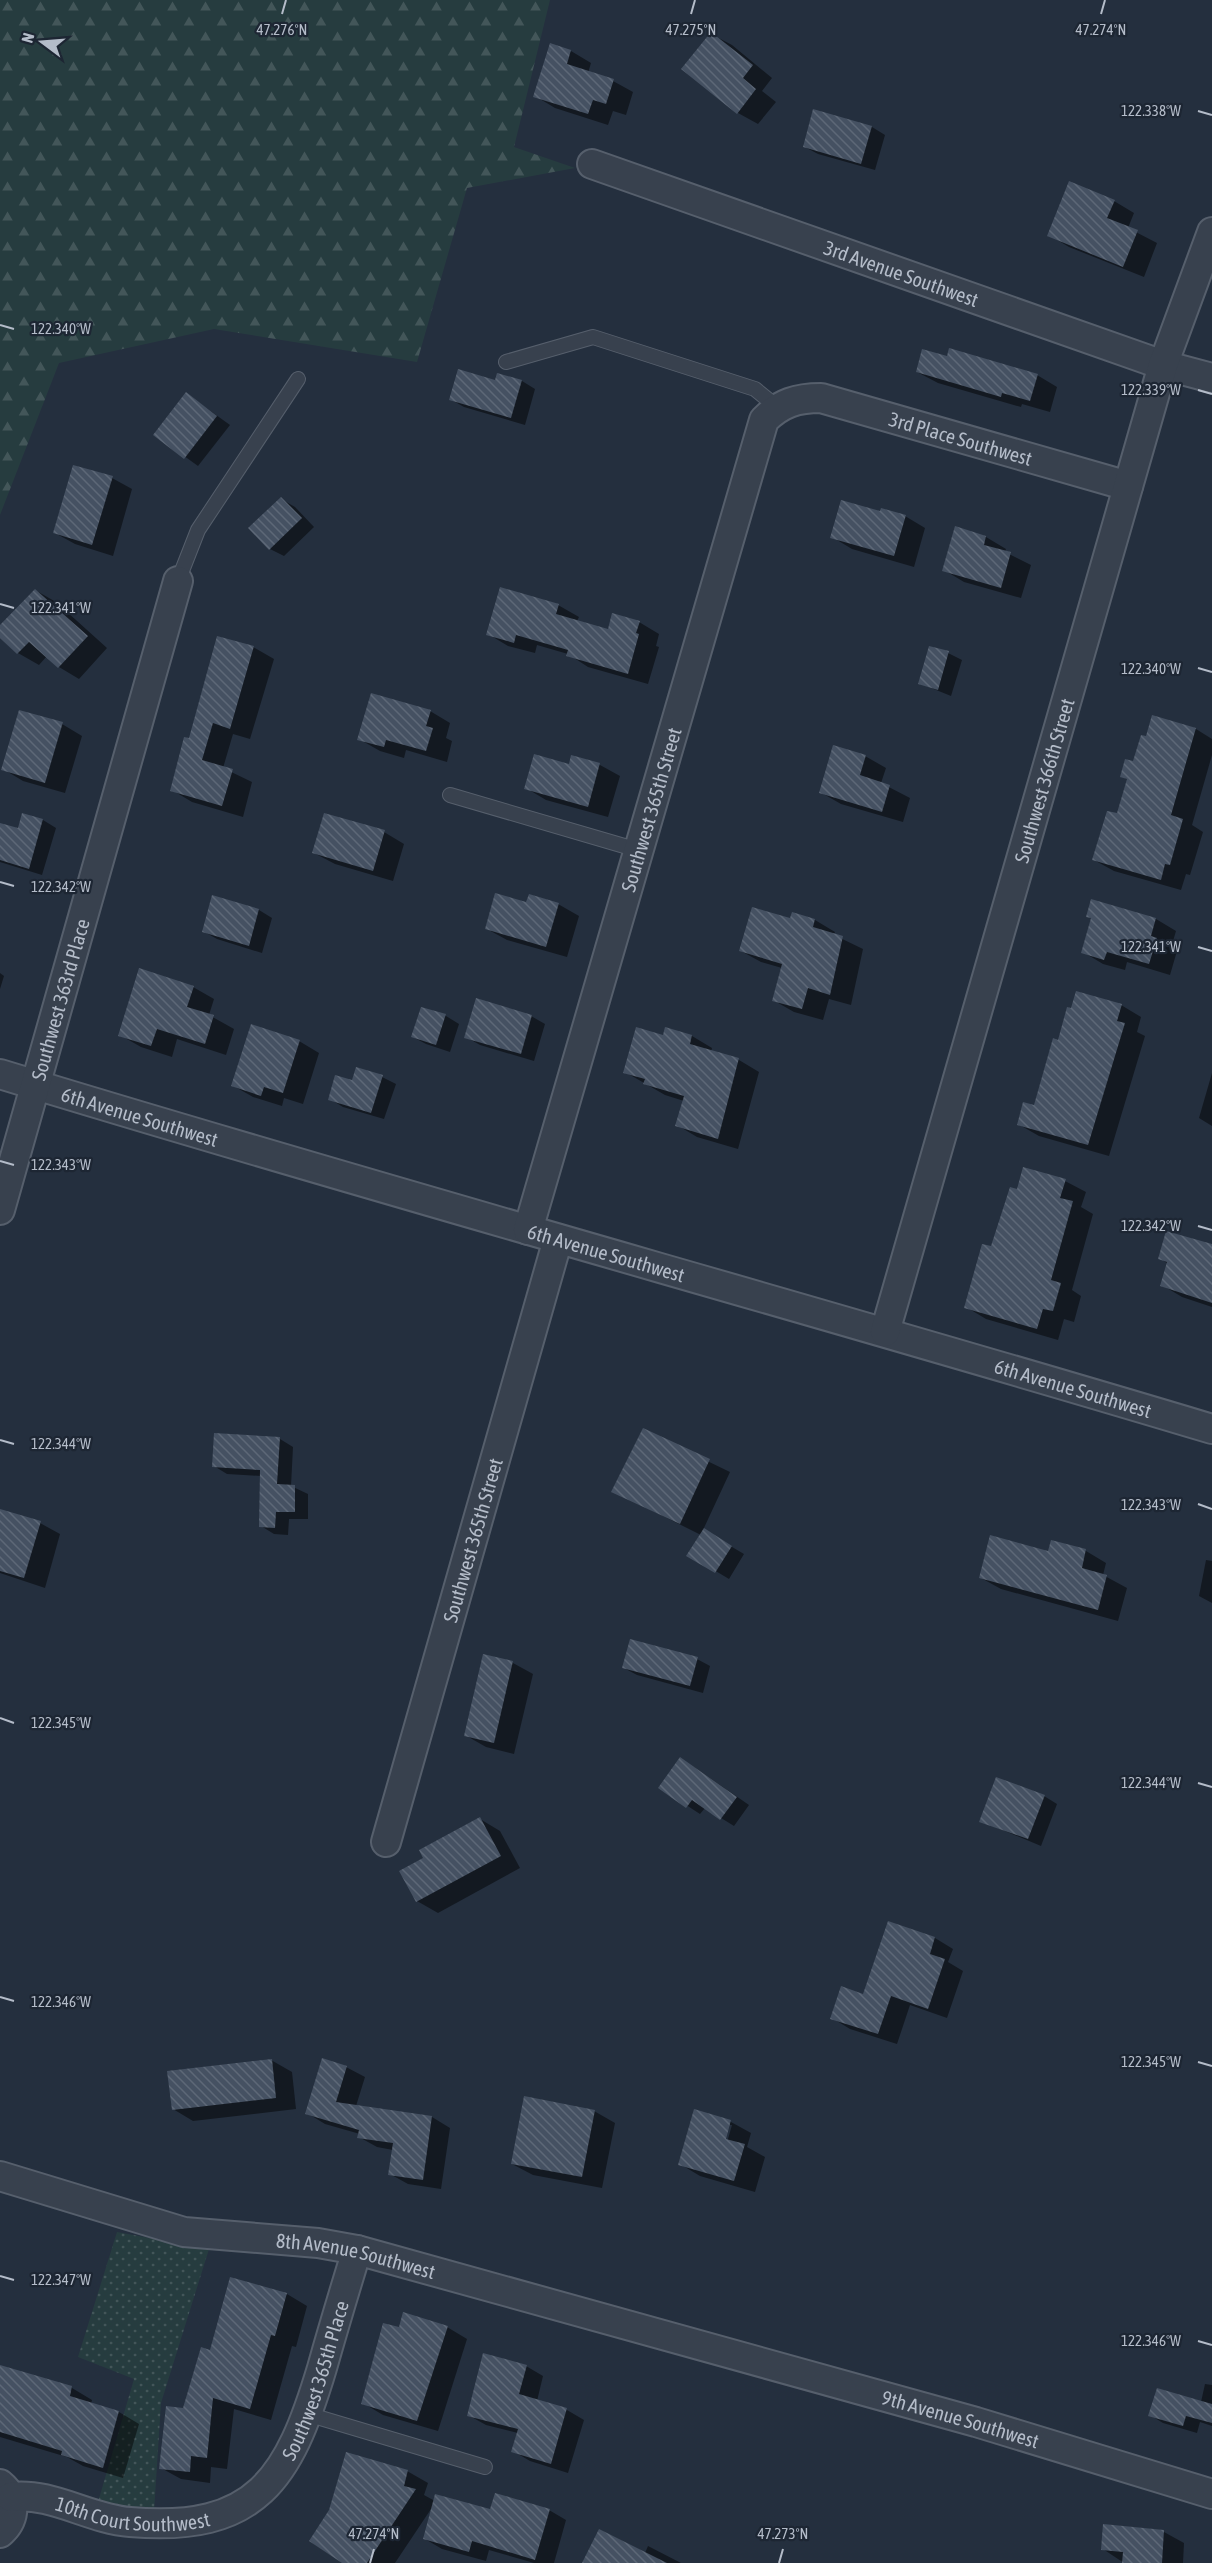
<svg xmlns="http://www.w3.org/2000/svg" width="1212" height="2563" viewBox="0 0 1212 2563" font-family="'Asap Condensed',sans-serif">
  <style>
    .forest { fill: url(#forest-firs) }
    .park { fill: url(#park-dots) }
    .shadow { fill: #0007; fill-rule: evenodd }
    .building { fill: url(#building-back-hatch) }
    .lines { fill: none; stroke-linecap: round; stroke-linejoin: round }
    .service-casing { stroke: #565f6c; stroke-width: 16 }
    .minor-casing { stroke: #565f6c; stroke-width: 32 }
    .service { stroke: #38414e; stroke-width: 14 }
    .minor { stroke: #38414e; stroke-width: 28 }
    .ticks { fill: none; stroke: #b4bcc9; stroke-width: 2 }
    .labels { text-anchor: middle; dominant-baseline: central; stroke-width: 4.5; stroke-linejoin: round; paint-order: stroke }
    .street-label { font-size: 20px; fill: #b4bcc9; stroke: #1d2633 }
    .ticks-label { font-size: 15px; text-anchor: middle; fill: #b4bcc9; stroke: #1d2633; stroke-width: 4.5; stroke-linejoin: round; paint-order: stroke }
  </style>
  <defs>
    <pattern id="forest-firs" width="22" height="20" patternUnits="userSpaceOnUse" patternTransform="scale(1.5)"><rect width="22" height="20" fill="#263c3f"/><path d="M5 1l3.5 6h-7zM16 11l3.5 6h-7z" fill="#435659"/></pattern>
    <pattern id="park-dots" width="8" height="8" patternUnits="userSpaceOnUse" patternTransform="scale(1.5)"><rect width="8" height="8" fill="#263c3f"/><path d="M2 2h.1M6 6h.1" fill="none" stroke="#435659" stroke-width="1.8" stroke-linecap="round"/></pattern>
    <pattern id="building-back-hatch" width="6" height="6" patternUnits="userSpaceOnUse" patternTransform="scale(1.5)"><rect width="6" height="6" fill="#455162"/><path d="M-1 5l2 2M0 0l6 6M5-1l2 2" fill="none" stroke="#5d6877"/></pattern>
  </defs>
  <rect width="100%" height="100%" fill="#242f3e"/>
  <polygon class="forest" points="0,0 550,0 514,147 575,168 467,188 417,362 214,329 59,363 0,515"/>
  <polygon class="park" points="117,2232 209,2249 161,2403 154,2512 98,2502 134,2379 78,2357"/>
  <g class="shadow">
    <polygon points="711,34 732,45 772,78 762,91 776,102 758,124 738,113"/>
    <polygon points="571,51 591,63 588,73 613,81 633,92 626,115 613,111 608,125 555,108 535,96"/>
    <polygon points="872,127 885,135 875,170 818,154 805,147"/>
    <polygon points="1114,201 1134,213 1128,228 1157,243 1144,277 1069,247 1049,235"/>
    <polygon points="948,358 1037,375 1057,387 1050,412 1022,404 1021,407 938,383 917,372"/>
    <polygon points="498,375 522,381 535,389 525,425 464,407 450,399 496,382"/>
    <polygon points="187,394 230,425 198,466 155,435"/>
    <polygon points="112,478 132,489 113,556 75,544 55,533"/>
    <polygon points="281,499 295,507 314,527 284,556 270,549"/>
    <polygon points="905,516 925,528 914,567 852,549 832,537"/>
    <polygon points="956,528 986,537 1006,549 1005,552 1031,565 1021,598 964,582 944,570"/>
    <polygon points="35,590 56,602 107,648 79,679 59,667 47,656 39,665 18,653 0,636 0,627"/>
    <polygon points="558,605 579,617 577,621 609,630 639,622 659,634 656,646 659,647 648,684 588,667 568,654 537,645 535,653 508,646 488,634"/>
    <polygon points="253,647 274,659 250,739 233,734 223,768 252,782 243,817 192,802 172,790 190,740"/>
    <polygon points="948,653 962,660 951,696 919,683"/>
    <polygon points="430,711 450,723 446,738 452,741 447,762 406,750 404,758 380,751 359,739"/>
    <polygon points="1153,717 1196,729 1212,739 1212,755 1192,825 1203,832 1190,875 1186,874 1181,890 1114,871 1094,860 1118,815 1128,780 1122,776 1134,763 1147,738"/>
    <polygon points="62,724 82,736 65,793 23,781 3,769"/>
    <polygon points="865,756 886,768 881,783 910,798 903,822 841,804 820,792"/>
    <polygon points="572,757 600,765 620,776 608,817 546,800 526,788 570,766"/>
    <polygon points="23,815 43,820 56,828 42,875 0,862 0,825 19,830"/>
    <polygon points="384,832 404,844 393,881 335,864 314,853"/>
    <polygon points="213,897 259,910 272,918 262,953 217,939 203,931"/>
    <polygon points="527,904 558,904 579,916 567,957 507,940 487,929"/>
    <polygon points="1088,916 1156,919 1176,931 1171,948 1177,951 1170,975 1127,962 1125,970 1103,964 1083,952 1092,919"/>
    <polygon points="791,920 815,920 835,932 834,935 863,949 851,1005 829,999 823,1020 794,1012 773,1000 782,968 761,962 741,951"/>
    <polygon points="0,973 4,976 0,989"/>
    <polygon points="193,987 214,999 209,1015 234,1029 226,1055 177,1039 172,1057 141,1047 120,1035"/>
    <polygon points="1121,1005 1141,1017 1137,1032 1145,1036 1109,1156 1039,1136 1018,1124 1035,1107 1059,1041"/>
    <polygon points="422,1008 446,1016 459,1024 450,1052 426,1044 413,1037"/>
    <polygon points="531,1016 545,1024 534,1061 480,1045 466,1037"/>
    <polygon points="692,1036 712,1048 711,1052 739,1060 759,1072 738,1149 697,1137 677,1125 684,1101 665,1095 625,1072 664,1037"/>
    <polygon points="299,1041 319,1053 303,1104 284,1098 282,1106 253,1097 232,1085"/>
    <polygon points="1212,1073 1212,1126 1199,1118"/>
    <polygon points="382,1077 396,1084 384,1119 343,1107 330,1099 353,1082"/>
    <polygon points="1065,1181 1086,1192 1081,1207 1093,1214 1072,1290 1081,1296 1074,1322 1064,1319 1058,1340 986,1319 966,1307 1018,1191"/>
    <polygon points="1212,1245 1212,1307 1182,1297 1162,1285 1168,1264 1160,1258"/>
    <polygon points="643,1430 730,1472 703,1530 744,1554 729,1579 689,1555 701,1535 613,1491"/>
    <polygon points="280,1439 293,1447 291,1486 308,1494 308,1519 289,1519 288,1535 274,1534 261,1526 261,1476 227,1474 214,1466"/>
    <polygon points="0,1511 40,1523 60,1534 45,1588 0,1573"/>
    <polygon points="1052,1542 1086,1551 1106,1563 1103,1575 1127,1588 1118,1621 1001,1589 981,1578 1049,1553"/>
    <polygon points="1206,1560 1212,1561 1212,1603 1199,1596"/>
    <polygon points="485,1656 513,1663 533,1674 514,1754 486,1747 465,1735"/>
    <polygon points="697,1659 710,1666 703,1693 637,1675 624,1668"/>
    <polygon points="694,1767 749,1805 734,1826 705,1808 700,1814 660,1788"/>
    <polygon points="1044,1796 1057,1804 1041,1846 981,1821"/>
    <polygon points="480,1819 500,1831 520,1868 438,1913 417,1901 425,1859"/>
    <polygon points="889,1922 935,1938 953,1949 948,1962 963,1971 947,2018 910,2005 897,2044 850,2029 832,2018 864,1995"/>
    <polygon points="271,2060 292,2072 296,2109 193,2121 173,2109"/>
    <polygon points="346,2067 365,2077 356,2106 432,2117 450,2128 441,2189 408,2184 390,2174 393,2150 377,2147 359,2137 360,2134 325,2124 307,2113"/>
    <polygon points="594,2111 615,2123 602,2188 533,2175 512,2164"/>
    <path d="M 695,2111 L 731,2122 L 751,2133 L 747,2147 L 765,2157 L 755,2192 L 700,2176 L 680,2164 ZM 729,2125 L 732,2125 L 726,2146 L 723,2145 Z"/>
    <polygon points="287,2294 307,2306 296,2347 292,2346 271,2420 234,2409 227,2469 211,2467 210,2483 181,2479 161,2468 211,2352"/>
    <polygon points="447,2327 467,2339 438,2431 383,2415 363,2403 400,2329"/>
    <polygon points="0,2366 72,2388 92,2400 91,2404 119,2412 139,2424 123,2478 83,2466 67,2457 0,2437"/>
    <polygon points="526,2366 543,2376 537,2401 567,2410 584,2420 568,2473 530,2461 513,2451 518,2433 486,2425 468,2415"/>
    <polygon points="1205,2384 1212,2385 1212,2426 1200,2422 1197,2433 1163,2423 1150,2415 1201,2402"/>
    <polygon points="407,2471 428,2483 424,2495 435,2501 491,2511 549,2510 566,2520 554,2563 534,2563 489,2550 486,2561 442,2549 425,2539 433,2506 395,2563 345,2563"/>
    <polygon points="1164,2532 1184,2543 1183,2563 1124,2563 1103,2549"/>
    <polygon points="648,2546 681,2563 584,2563 645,2553"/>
  </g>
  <g class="building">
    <polygon points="711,32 753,65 743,78 756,89 737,114 681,69"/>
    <polygon points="550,43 571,50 567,64 614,79 606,104 593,100 588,114 533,97"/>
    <polygon points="813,109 872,126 861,164 803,147"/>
    <polygon points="1069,181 1115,200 1107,218 1138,230 1123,267 1047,236"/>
    <polygon points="949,348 1038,374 1030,401 1002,393 1001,397 916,372 922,349 947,356"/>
    <polygon points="458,369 495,380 497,373 522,380 511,418 449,400"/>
    <polygon points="186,392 217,416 184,459 153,435"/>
    <polygon points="73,465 113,476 92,545 53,533"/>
    <polygon points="281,497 302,518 269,550 248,528"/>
    <polygon points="841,500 880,511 881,508 906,515 894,556 830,538"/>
    <polygon points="955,526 986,536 984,545 1011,552 1001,588 942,571"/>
    <polygon points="500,587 559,604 556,614 608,629 612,613 640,621 636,633 639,634 628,674 566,656 568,650 516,635 514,643 486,635"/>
    <polygon points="35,589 88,636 58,668 29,642 17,654 0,638 0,625"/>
    <polygon points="217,636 254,646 230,729 213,723 202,760 233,769 222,806 170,791 184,737 189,738"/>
    <polygon points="929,646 949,651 938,690 918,684"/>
    <polygon points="371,693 431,710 426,726 433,728 426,751 386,740 384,747 357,740"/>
    <polygon points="19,710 63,722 45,783 1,770"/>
    <polygon points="1152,715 1196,728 1171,815 1183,819 1170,865 1165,864 1161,880 1092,860 1107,811 1117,813 1127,779 1120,777 1125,759 1133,761 1141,735 1146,736"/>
    <polygon points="833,745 866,755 860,775 890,785 882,812 819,793"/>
    <polygon points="534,754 569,764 571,755 600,763 588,807 524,789"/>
    <polygon points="22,813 43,819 29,869 0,860 0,823 18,828"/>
    <polygon points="324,813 385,830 373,871 312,853"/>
    <polygon points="495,893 526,902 529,894 559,903 546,947 485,929"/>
    <polygon points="212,895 259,909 249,946 202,932"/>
    <polygon points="1091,899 1156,918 1151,936 1157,938 1149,964 1107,952 1104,960 1081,953 1091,918 1086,917"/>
    <polygon points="752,907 790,918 792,912 815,919 813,927 843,936 830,995 808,988 802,1009 772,1001 782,964 739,951"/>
    <polygon points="139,968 194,986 187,1007 214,1015 205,1044 157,1029 151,1046 118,1036"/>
    <polygon points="1076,991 1122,1004 1117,1021 1125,1023 1088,1145 1017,1125 1023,1102 1034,1105 1053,1038 1058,1040 1067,1007 1071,1008"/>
    <polygon points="476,998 532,1015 521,1054 464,1038"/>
    <polygon points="421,1007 446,1014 436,1045 411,1037"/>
    <polygon points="251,1024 300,1040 283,1093 264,1087 261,1096 231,1086"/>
    <polygon points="636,1027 663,1035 665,1027 692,1035 690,1044 739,1058 718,1139 675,1126 684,1096 643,1084 645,1079 623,1073"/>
    <polygon points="356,1067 383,1075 371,1113 328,1100 335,1075 352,1080"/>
    <polygon points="1023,1167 1066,1179 1060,1198 1073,1201 1051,1280 1061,1283 1053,1311 1043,1309 1037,1329 964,1308 982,1244 991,1246 1010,1187 1017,1189"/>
    <polygon points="1166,1231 1212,1244 1212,1303 1160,1286 1167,1262 1158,1259"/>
    <polygon points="643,1428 710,1459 680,1524 611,1492"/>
    <polygon points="214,1433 280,1437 277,1484 295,1485 295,1512 276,1512 275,1528 259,1527 260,1470 212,1467"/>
    <polygon points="0,1509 41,1521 24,1578 0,1571"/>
    <polygon points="704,1528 732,1546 715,1573 686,1556"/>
    <polygon points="990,1535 1048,1551 1051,1540 1086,1549 1082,1568 1107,1575 1098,1610 979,1578"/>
    <polygon points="630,1639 698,1657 690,1686 622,1668"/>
    <polygon points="483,1654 513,1661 494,1743 464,1736"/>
    <polygon points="680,1757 737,1797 720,1820 692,1800 686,1808 658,1788"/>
    <polygon points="996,1777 1045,1795 1028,1839 979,1822"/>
    <polygon points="480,1817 501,1856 416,1902 399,1871 423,1858 419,1850"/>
    <polygon points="888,1921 935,1937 930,1954 945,1959 928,2009 891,1996 878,2034 830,2019 841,1986 863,1994"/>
    <polygon points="322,2058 347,2066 336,2102 432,2116 423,2180 388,2175 393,2143 357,2138 359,2130 305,2114"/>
    <polygon points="272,2059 276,2098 172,2110 167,2071"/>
    <polygon points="524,2096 595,2110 582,2177 511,2164"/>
    <polygon points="694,2109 731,2120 726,2139 745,2144 734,2181 678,2165"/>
    <polygon points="230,2277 287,2293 275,2336 271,2335 250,2409 213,2398 207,2458 191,2456 190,2472 159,2469 166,2406 183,2408 201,2347 210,2350"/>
    <polygon points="403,2312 448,2326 417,2421 361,2404 383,2323 399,2327"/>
    <polygon points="483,2353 527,2365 519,2394 567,2408 551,2464 511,2452 518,2429 467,2416"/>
    <polygon points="0,2365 72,2386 70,2396 119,2411 103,2468 61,2455 62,2451 0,2432"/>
    <polygon points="1157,2388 1212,2404 1212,2423 1186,2416 1183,2426 1148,2416"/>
    <polygon points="346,2452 408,2470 404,2486 416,2489 367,2563 342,2563 309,2541 329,2510"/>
    <polygon points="495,2493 550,2509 535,2560 472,2541 469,2552 423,2539 435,2494 490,2509"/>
    <polygon points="1103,2524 1164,2530 1162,2563 1122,2563 1123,2552 1101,2550"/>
    <polygon points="599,2529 667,2563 582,2563"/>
  </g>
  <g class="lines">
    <defs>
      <g id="service">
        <polyline points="506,362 593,337 755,389 777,407"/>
        <polyline points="178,581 198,530 298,379"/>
        <polyline points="450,795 638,850"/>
        <polyline points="307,2414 485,2467"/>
      </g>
      <g id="minor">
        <path id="s1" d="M 592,164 L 1163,365 L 1212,378"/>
        <path id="s2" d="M 0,1074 C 402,1197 809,1308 1212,1429"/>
        <path id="s3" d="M 0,1210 L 178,581"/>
        <path id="s4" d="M 528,1230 L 764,420 C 781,403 797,398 821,398 L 1128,486"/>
        <path id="s5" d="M 885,1332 L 1163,365 L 1212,232"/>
        <path id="s6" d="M 386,1842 L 558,1239"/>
        <path id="s7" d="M 0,2176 L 184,2232 L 318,2243 L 357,2250 L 976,2422 L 1212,2494"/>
        <path d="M 0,2484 C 17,2498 16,2519 0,2533"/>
        <path id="s8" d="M 11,2497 C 52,2492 89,2519 130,2522 C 257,2533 289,2478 322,2368 C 333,2329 345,2289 357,2250"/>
      </g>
    </defs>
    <use href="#service" class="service-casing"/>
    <use href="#minor" class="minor-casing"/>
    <use href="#service" class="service"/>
    <use href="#minor" class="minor"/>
  </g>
  <path class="ticks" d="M 282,14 L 286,0M 691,14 L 695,0M 1101,14 L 1105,0M 1198,111 L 1212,115M 0,325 L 14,329M 1198,390 L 1212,394M 0,604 L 14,608M 1198,668 L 1212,672M 0,882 L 14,886M 1198,947 L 1212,951M 0,1161 L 14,1165M 1198,1226 L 1212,1230M 0,1440 L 14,1444M 1198,1504 L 1212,1509M 0,1718 L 14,1723M 1198,1783 L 1212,1787M 0,1997 L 14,2001M 1198,2062 L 1212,2066M 0,2276 L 14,2280M 1198,2341 L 1212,2345M 370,2563 L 374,2549M 779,2563 L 783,2549"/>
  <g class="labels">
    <g class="street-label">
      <text stroke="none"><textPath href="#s1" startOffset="328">3rd Avenue Southwest</textPath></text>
      <text stroke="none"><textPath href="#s4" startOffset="1052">3rd Place Southwest</textPath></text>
      <text stroke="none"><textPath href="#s5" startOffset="574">Southwest 366th Street</textPath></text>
      <text stroke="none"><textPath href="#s4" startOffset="438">Southwest 365th Street</textPath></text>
      <text stroke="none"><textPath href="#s3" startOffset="219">Southwest 363rd Place</textPath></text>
      <text stroke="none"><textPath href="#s2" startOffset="146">6th Avenue Southwest</textPath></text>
      <text stroke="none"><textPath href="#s2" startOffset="632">6th Avenue Southwest</textPath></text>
      <text stroke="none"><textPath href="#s2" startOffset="1118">6th Avenue Southwest</textPath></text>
      <text stroke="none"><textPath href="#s6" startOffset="314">Southwest 365th Street</textPath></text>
      <text stroke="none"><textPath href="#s7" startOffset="366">8th Avenue Southwest</textPath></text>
      <text stroke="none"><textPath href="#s8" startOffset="386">Southwest 365th Place</textPath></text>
      <text stroke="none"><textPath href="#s7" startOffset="993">9th Avenue Southwest</textPath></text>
      <text stroke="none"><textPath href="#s8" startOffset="124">10th Court Southwest</textPath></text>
    </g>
  </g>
  <g class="ticks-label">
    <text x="282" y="35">47.276°N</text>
    <text x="691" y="35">47.275°N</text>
    <text x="1101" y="35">47.274°N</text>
    <text x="1151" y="116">122.338°W</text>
    <text x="61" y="334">122.340°W</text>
    <text x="1151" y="395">122.339°W</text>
    <text x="61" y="613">122.341°W</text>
    <text x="1151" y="674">122.340°W</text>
    <text x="61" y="892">122.342°W</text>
    <text x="1151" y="952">122.341°W</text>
    <text x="61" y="1170">122.343°W</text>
    <text x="1151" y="1231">122.342°W</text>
    <text x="61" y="1449">122.344°W</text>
    <text x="1151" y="1510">122.343°W</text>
    <text x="61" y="1728">122.345°W</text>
    <text x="1151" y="1788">122.344°W</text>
    <text x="61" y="2007">122.346°W</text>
    <text x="1151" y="2067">122.345°W</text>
    <text x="61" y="2285">122.347°W</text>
    <text x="1151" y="2346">122.346°W</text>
    <text x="374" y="2539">47.274°N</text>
    <text x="783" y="2539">47.273°N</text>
  </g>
  <g transform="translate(42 42) rotate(286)" stroke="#1d2633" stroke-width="4.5" paint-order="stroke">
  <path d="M0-4.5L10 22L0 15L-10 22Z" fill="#b4bcc9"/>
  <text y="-9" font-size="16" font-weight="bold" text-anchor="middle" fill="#b4bcc9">N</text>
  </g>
</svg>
